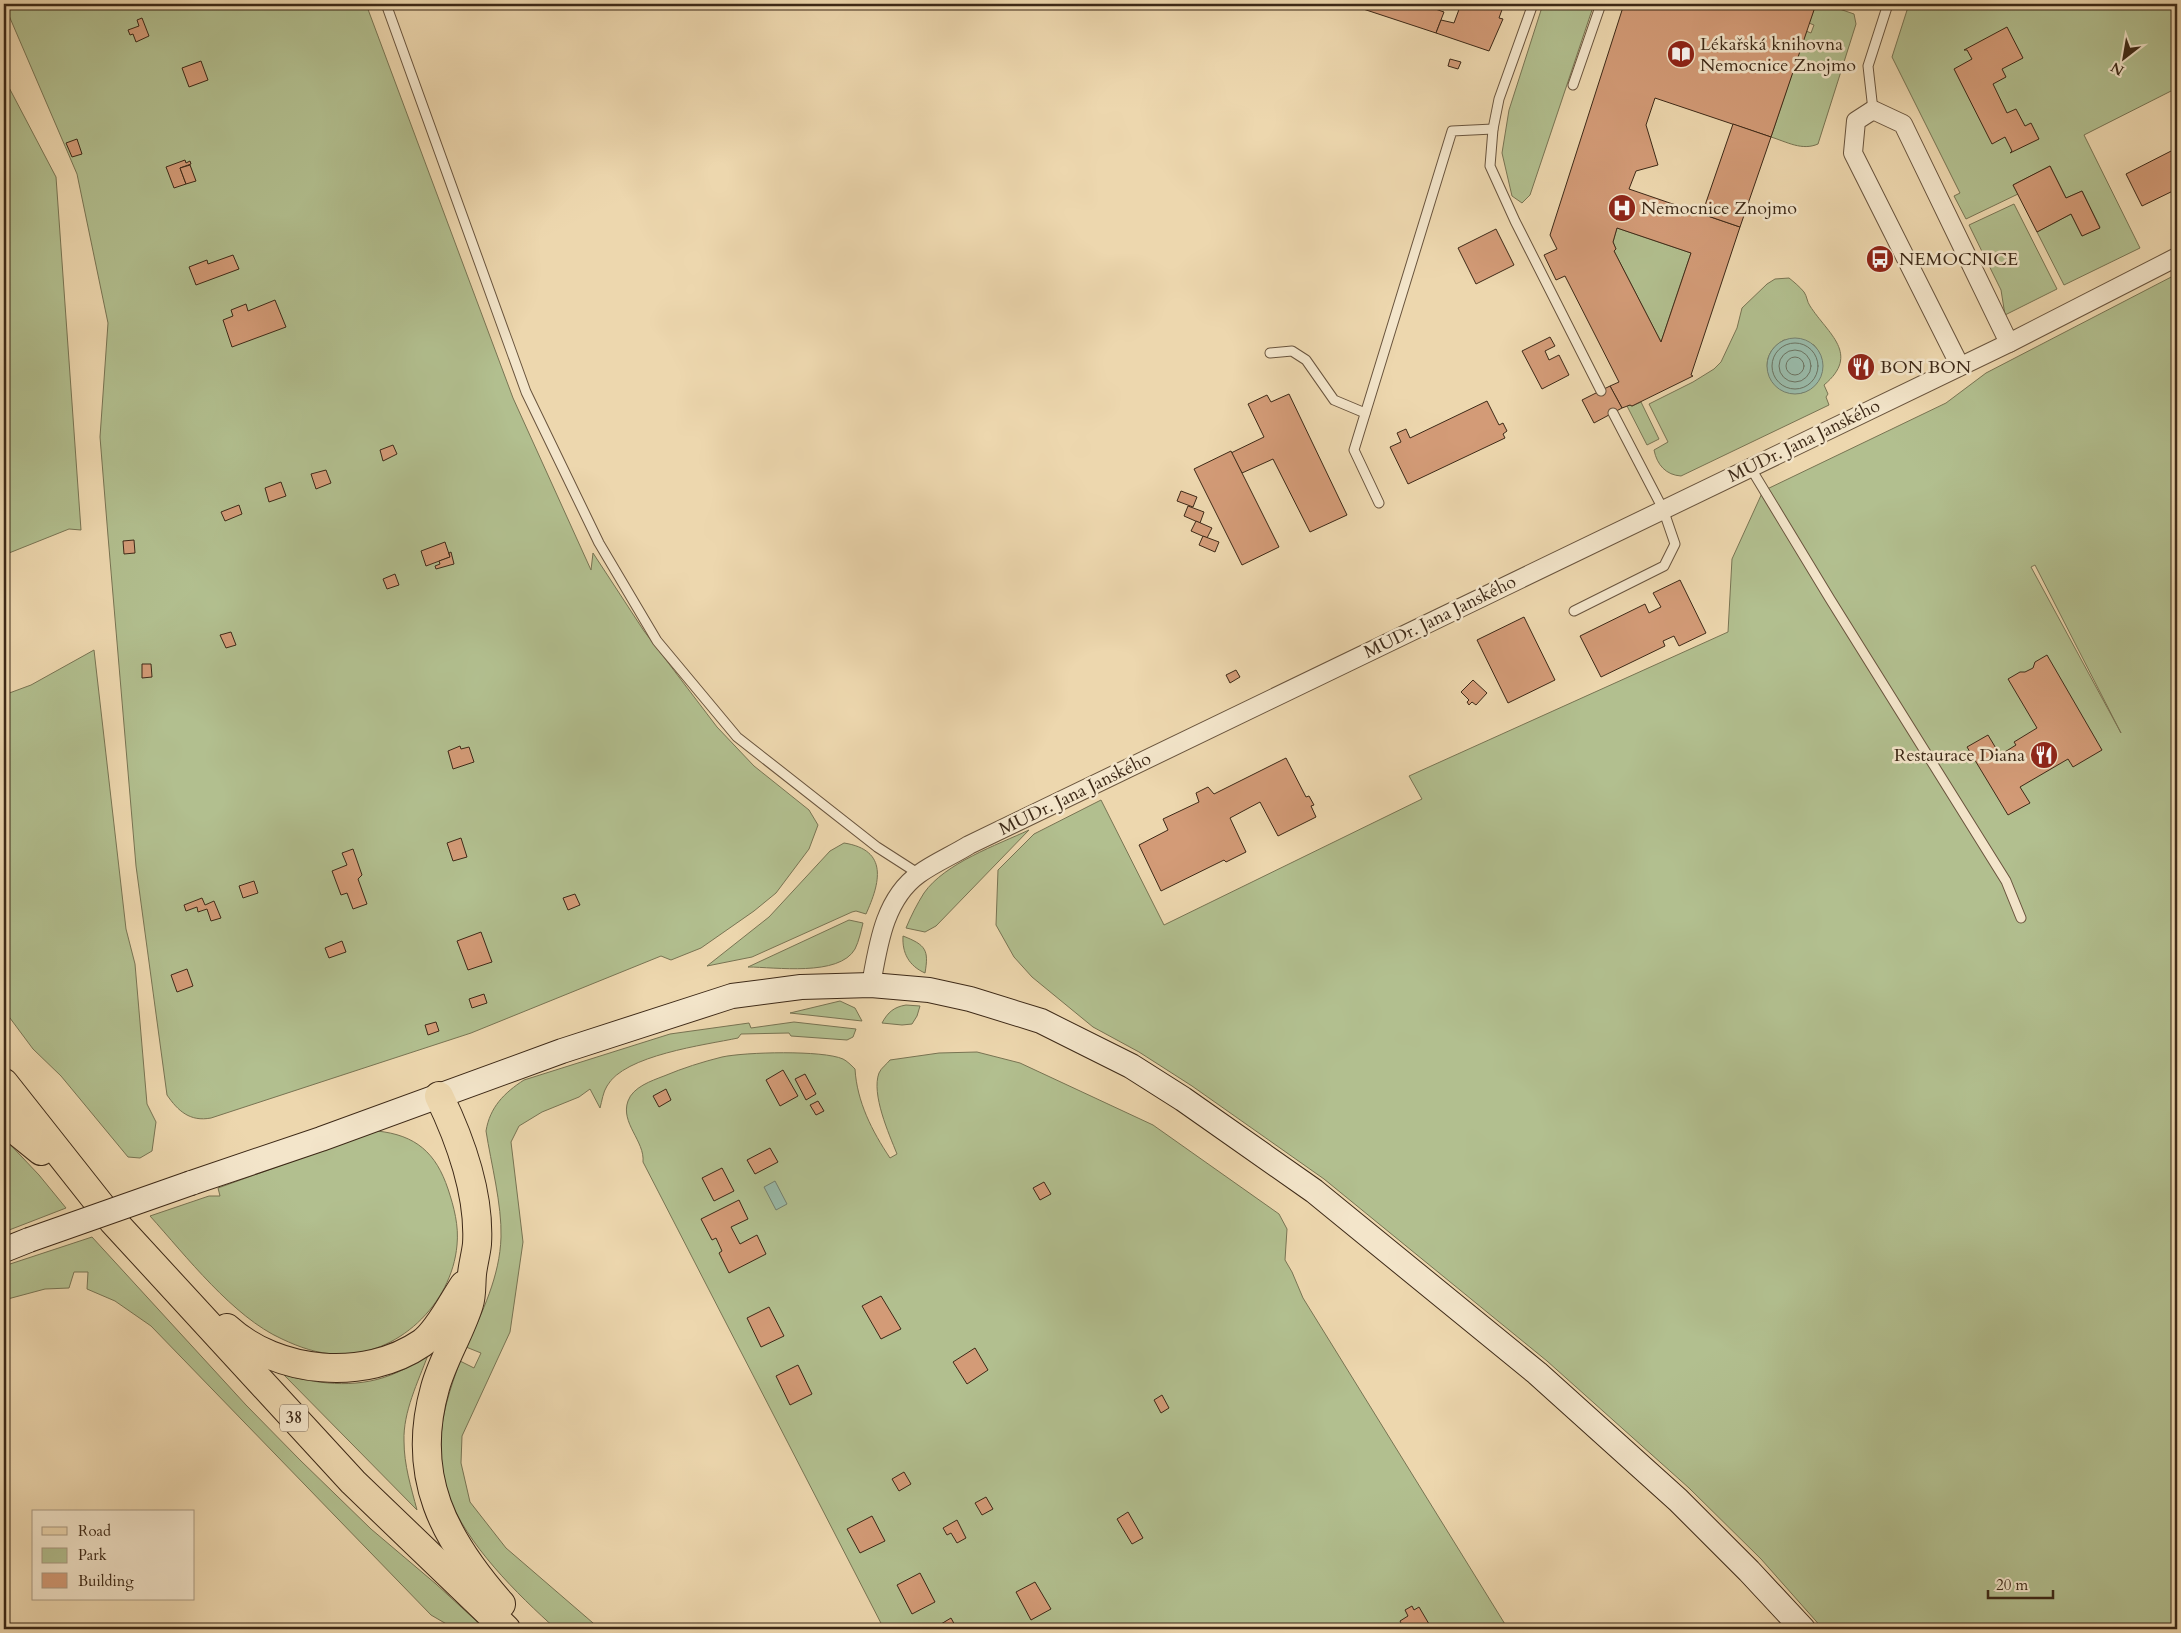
<svg xmlns="http://www.w3.org/2000/svg" width="2181" height="1633" viewBox="0 0 2181 1633" font-family="Cardo,serif">
  <style>
    .green { fill: #b2bf8f; stroke: #787453; fill-rule: evenodd }
    .water { fill: #99baa9; stroke: #74806f }
    .lines { fill: none; stroke-linecap: round; stroke-linejoin: round }
    .shore { stroke: #6b7260; stroke-width: 1 }
    .building { fill: #d39b77; stroke: #3d2917; fill-rule: evenodd }
    .lane-casing { stroke: #69543d; stroke-width: 11 }
    .street-casing { stroke: #69543d; stroke-width: 20 }
    .secondary-casing { stroke: #3d2917; stroke-width: 26 }
    .primary-casing { stroke: #3d2917; stroke-width: 30 }
    .lane { stroke: #f3e5ca; stroke-width: 9 }
    .street { stroke: #f3e5ca; stroke-width: 18 }
    .secondary { stroke: #f3e5ca; stroke-width: 24 }
    .primary { stroke: #edd7ae; stroke-width: 28 }
    .secondary-bridge-casing { stroke: #3d2917; stroke-width: 26; stroke-linecap: butt }
    .secondary-bridge { stroke: #f3e5ca; stroke-width: 24 }
    .labels { text-anchor: middle; dominant-baseline: central; stroke-width: 5; stroke-linejoin: round; paint-order: stroke }
    .shield { fill: #f3e5ca; stroke: #74614d; stroke-width: 1 }
    .shield-label { font-size: 16px; font-weight: bold; fill: #3d2917 }
    .poi-label { font-size: 18px; fill: #3d2917; stroke: #f3e5ca; text-anchor: start }
    .street-label { font-size: 18px; fill: #3d2917; stroke: #f3e5ca }
  </style>
  <rect width="100%" height="100%" fill="#edd7ae"/>
  <filter id="stains"><feTurbulence type="fractalNoise" baseFrequency=".004" numOctaves="4"/><feColorMatrix values="0 0 0 0 .2 0 0 0 0 .09 0 0 0 0 .02 0 0 0 .5 -.17"/></filter>
  <radialGradient id="worn" r=".72"><stop offset=".6" stop-color="#630" stop-opacity="0"/><stop offset="1" stop-color="#630" stop-opacity=".3"/></radialGradient>
  <g class="green">
    <path d="M 4,4 L 366,4 L 513,398 L 591,570 L 593,553 L 644,631 L 717,727 L 754,766 L 809,810 L 818,825 L 809,849 L 776,893 L 754,911 L 701,948 L 671,960 L 661,956 L 471,1033 L 211,1118 C 190,1122 178,1111 167,1095 L 136,866 L 108,536 L 100,437 L 108,323 L 77,174 Z"/>
    <polygon points="1543,4 1594,4 1530,195 1522,203 1512,196 1502,153 1509,110"/>
    <path d="M 1806,4 L 1825,4 L 1854,14 L 1856,24 L 1818,144 C 1802,151 1787,142 1771,137 L 1806,31 L 1811,33 L 1814,25 L 1809,23 L 1815,7 Z"/>
    <polygon points="1909,4 2177,4 2177,88 2084,135 2140,248 2064,285 2037,232 2071,214 2082,236 2100,227 2082,191 2066,198 2050,166 2013,185 2018,194 1966,219 1954,196 1960,193 1892,57"/>
    <polygon points="4,78 56,177 81,530 69,529 4,555"/>
    <polygon points="2014,204 2057,289 2005,315 2001,290 1969,225"/>
    <polygon points="1617,228 1691,253 1661,342 1614,251 1616,249 1613,242"/>
    <path d="M 2177,274 L 2177,1629 L 1823,1629 L 1761,1559 L 1689,1488 L 1547,1361 L 1324,1179 L 1192,1086 L 1139,1052 L 1093,1027 L 1032,977 L 1014,957 L 996,925 L 998,870 L 1034,834 L 1101,800 L 1164,925 L 1422,799 L 1409,776 L 1728,632 L 1732,559 L 1763,491 L 1946,403 L 1986,373 ZM 2035,565 L 2121,733 L 2031,567 Z"/>
    <path d="M 1789,278 C 1794,282 1800,287 1804,292 C 1807,296 1807,302 1810,306 C 1828,334 1861,354 1824,385 L 1828,394 L 1826,397 L 1829,405 L 1681,476 C 1666,475 1657,465 1654,450 L 1668,442 L 1649,404 L 1693,382 L 1714,369 L 1721,362 L 1737,328 L 1742,308 L 1767,284 L 1775,279 ZM 1784,340 L 1814,345 C 1822,355 1823,362 1819,374 C 1802,423 1737,367 1784,340 Z"/>
    <polygon points="1641,402 1659,439 1647,445 1627,406 1630,405 1632,406"/>
    <polygon points="94,650 126,929 135,964 147,1104 156,1122 152,1151 140,1158 128,1157 61,1076 33,1049 4,1010 4,695 31,685"/>
    <path d="M 1029,830 L 936,926 L 925,932 L 906,928 C 911,916 917,904 924,893 C 945,863 997,845 1029,830 Z"/>
    <path d="M 844,843 C 889,850 880,883 866,914 L 856,911 L 852,912 L 752,957 L 707,966 L 769,917 L 830,851 Z"/>
    <path d="M 849,920 L 863,923 C 861,931 859,941 855,949 C 839,977 775,967 748,967 Z"/>
    <path d="M 903,936 C 926,945 929,950 925,973 C 909,966 902,953 903,936 Z"/>
    <polygon points="840,1001 855,1008 862,1021 790,1013"/>
    <path d="M 906,1005 L 920,1006 L 917,1016 L 912,1024 L 902,1025 L 882,1023 C 888,1012 894,1007 906,1005 Z"/>
    <path d="M 794,1022 L 856,1029 L 853,1037 L 847,1040 L 791,1036 L 789,1033 L 741,1034 L 738,1038 C 705,1045 624,1055 607,1086 C 603,1092 602,1101 600,1108 L 590,1089 L 579,1097 L 542,1112 L 519,1126 L 511,1142 L 523,1242 L 510,1332 L 462,1436 L 461,1463 L 470,1502 L 506,1548 L 600,1629 L 556,1629 C 518,1595 465,1543 448,1494 C 442,1480 441,1461 441,1445 C 440,1417 451,1387 460,1361 L 474,1368 L 481,1353 L 466,1347 C 482,1313 500,1276 501,1237 C 502,1205 491,1163 486,1131 C 490,1107 504,1093 524,1080 L 670,1034 L 749,1023 L 751,1028 Z"/>
    <path d="M 977,1052 L 1020,1063 L 1153,1125 L 1279,1214 L 1287,1229 L 1285,1260 L 1292,1272 L 1303,1298 L 1508,1629 L 884,1629 L 643,1162 C 645,1141 620,1123 628,1101 C 633,1087 651,1081 664,1076 C 683,1068 702,1062 722,1057 C 745,1052 823,1050 843,1059 C 847,1061 851,1065 855,1069 C 857,1102 872,1131 890,1158 L 897,1154 C 889,1134 871,1094 879,1073 C 881,1068 887,1064 890,1060 L 939,1053 Z"/>
    <path d="M 377,1131 C 416,1135 436,1153 448,1189 C 454,1207 459,1226 457,1245 C 452,1304 397,1357 337,1354 C 318,1354 299,1347 282,1339 C 233,1317 186,1256 150,1216 L 209,1196 L 220,1196 L 218,1188 Z"/>
    <polygon points="4,1138 39,1175 66,1208 4,1232"/>
    <polygon points="92,1237 246,1405 300,1460 371,1529 436,1584 485,1629 455,1629 431,1615 151,1326 115,1301 87,1289 88,1272 74,1272 69,1288 45,1289 4,1300 4,1266"/>
    <path d="M 428,1355 C 418,1382 403,1412 404,1441 C 404,1465 411,1487 417,1510 L 284,1375 C 323,1385 361,1389 398,1372 C 408,1368 418,1361 428,1355 Z"/>
  </g>
  <g class="water">
    <circle cx="1795" cy="366" r="28"/>
    <polygon points="775,1181 787,1204 776,1210 764,1187"/>
  </g>
  <g class="lines">
    <g class="shore">
      <circle cx="1795" cy="366" r="23"/>
      <circle cx="1795" cy="366" r="16"/>
      <circle cx="1795" cy="366" r="9"/>
    </g>
  </g>
  <g class="building">
    <polygon points="1348,4 1421,4 1444,12 1436,33"/>
    <polygon points="1461,4 1504,4 1499,18 1503,19 1489,51 1436,33 1441,20 1454,23"/>
    <path d="M 1624,4 L 1806,4 L 1815,7 L 1771,137 L 1655,98 L 1646,125 L 1658,165 L 1636,171 L 1629,189 L 1740,227 L 1691,375 L 1693,376 L 1632,406 L 1630,405 L 1622,408 L 1610,386 L 1619,382 L 1565,276 L 1556,280 L 1544,255 L 1557,249 L 1550,235 ZM 1617,228 L 1691,253 L 1661,342 L 1614,251 L 1616,249 L 1613,242 Z"/>
    <polygon points="142,18 149,36 136,42 133,34 130,35 128,30 139,26 137,20"/>
    <polygon points="2007,27 2023,58 2002,69 2006,77 1993,84 2007,113 2016,109 2025,126 2031,123 2039,139 2010,153 2012,151 2005,137 1992,144 1954,69 1972,59 1967,50 1964,50"/>
    <polygon points="1450,59 1461,62 1458,69 1448,66"/>
    <polygon points="201,61 208,80 189,87 182,68"/>
    <polygon points="1733,124 1771,137 1740,227 1702,214"/>
    <polygon points="77,139 82,154 72,157 66,143"/>
    <polygon points="2177,148 2177,189 2142,206 2126,174"/>
    <polygon points="185,160 186,163 190,161 191,164 180,168 186,184 174,188 166,167"/>
    <polygon points="190,165 196,181 186,184 180,168"/>
    <polygon points="2050,166 2066,198 2082,191 2100,228 2082,236 2071,214 2037,232 2013,185"/>
    <polygon points="1496,229 1514,265 1476,284 1458,248"/>
    <polygon points="233,255 239,269 196,285 189,267 207,260 208,264"/>
    <polygon points="275,300 286,327 232,347 223,320 233,316 231,310 246,304 248,311"/>
    <polygon points="1550,337 1555,346 1545,351 1549,360 1559,355 1569,375 1542,389 1522,351"/>
    <polygon points="1859,355 1866,355 1871,360 1872,371 1867,375 1868,378 1856,379 1857,375 1851,368 1853,358"/>
    <polygon points="1610,386 1622,408 1594,423 1582,400"/>
    <polygon points="1289,394 1347,515 1310,532 1273,459 1242,473 1231,453 1264,437 1248,404 1267,395 1271,402"/>
    <polygon points="1487,401 1499,425 1503,423 1507,431 1503,434 1505,438 1408,484 1390,447 1401,442 1397,433 1406,429 1410,438"/>
    <polygon points="393,445 397,454 383,461 380,450"/>
    <polygon points="1231,451 1279,547 1242,565 1194,469"/>
    <polygon points="326,470 331,483 316,489 311,474"/>
    <polygon points="281,482 286,496 269,502 265,488"/>
    <polygon points="1181,491 1197,497 1193,507 1177,501"/>
    <polygon points="239,505 242,514 225,521 221,512"/>
    <polygon points="1188,506 1204,512 1200,523 1184,516"/>
    <polygon points="1196,521 1212,528 1207,538 1191,531"/>
    <polygon points="1203,536 1219,542 1215,552 1199,545"/>
    <polygon points="134,540 135,553 124,554 123,541"/>
    <polygon points="445,542 450,557 426,566 421,551"/>
    <polygon points="451,552 454,564 436,569 435,566 440,564 439,561 450,557 449,553"/>
    <polygon points="395,574 399,585 387,589 383,579"/>
    <polygon points="1680,580 1706,633 1679,646 1674,636 1663,641 1665,646 1601,677 1580,636 1645,604 1649,613 1661,607 1653,593"/>
    <polygon points="1524,617 1555,680 1508,703 1477,640"/>
    <polygon points="231,632 236,645 226,648 220,635"/>
    <polygon points="2047,655 2102,750 2073,767 2068,759 2020,787 2030,803 2008,815 1967,747 1988,735 2000,755 2016,745 2014,742 2037,728 2008,679 2020,672 2025,672 2033,668 2035,662"/>
    <polygon points="142,664 151,664 152,677 142,678"/>
    <polygon points="1236,670 1240,677 1230,683 1226,675"/>
    <polygon points="1473,680 1487,693 1476,705 1472,702 1469,705 1467,702 1469,700 1461,692"/>
    <polygon points="460,746 461,749 469,747 474,762 453,769 448,751"/>
    <polygon points="1286,758 1306,797 1309,796 1314,805 1311,806 1316,817 1278,836 1260,802 1230,818 1246,852 1226,862 1224,860 1161,891 1139,845 1168,830 1163,819 1199,802 1196,793 1208,787 1214,794"/>
    <polygon points="461,838 467,857 453,861 447,843"/>
    <polygon points="353,849 362,875 358,879 367,904 353,909 347,893 341,895 332,871 347,865 342,853"/>
    <polygon points="254,881 258,893 243,898 239,886"/>
    <polygon points="575,894 580,905 568,910 563,898"/>
    <polygon points="202,898 205,905 214,901 221,918 211,921 207,909 198,912 197,907 186,911 184,905"/>
    <polygon points="481,932 492,962 468,970 457,941"/>
    <polygon points="342,941 346,952 329,958 325,948"/>
    <polygon points="187,969 193,986 177,992 171,975"/>
    <polygon points="484,994 487,1003 472,1008 469,999"/>
    <polygon points="436,1022 439,1031 428,1035 425,1025"/>
    <polygon points="783,1070 798,1096 780,1106 766,1080"/>
    <polygon points="805,1074 816,1094 806,1100 795,1079"/>
    <polygon points="666,1089 671,1100 659,1107 653,1096"/>
    <polygon points="818,1101 824,1111 816,1115 810,1105"/>
    <polygon points="770,1148 778,1162 755,1174 747,1160"/>
    <polygon points="722,1168 734,1191 714,1201 702,1178"/>
    <polygon points="1044,1182 1051,1194 1040,1200 1033,1188"/>
    <polygon points="739,1200 748,1219 731,1227 740,1244 757,1235 766,1254 729,1273 719,1253 722,1251 716,1238 712,1240 701,1219"/>
    <polygon points="881,1296 901,1329 881,1339 862,1306"/>
    <polygon points="769,1307 784,1336 761,1347 747,1318"/>
    <polygon points="975,1348 988,1370 967,1384 953,1362"/>
    <polygon points="798,1365 812,1394 790,1405 776,1376"/>
    <polygon points="1162,1395 1169,1408 1161,1413 1154,1400"/>
    <polygon points="904,1472 911,1484 899,1491 892,1479"/>
    <polygon points="986,1497 993,1509 982,1515 975,1503"/>
    <polygon points="1128,1512 1143,1538 1132,1544 1117,1519"/>
    <polygon points="872,1516 885,1541 860,1553 847,1529"/>
    <polygon points="957,1520 966,1538 957,1543 951,1533 947,1535 943,1528"/>
    <polygon points="920,1573 935,1602 912,1614 897,1585"/>
    <polygon points="1035,1582 1051,1609 1031,1620 1016,1592"/>
    <polygon points="1412,1606 1414,1610 1419,1607 1429,1624 1421,1629 1415,1627 1404,1629 1400,1621 1408,1616 1405,1610"/>
    <polygon points="951,1618 957,1629 943,1629 941,1624"/>
  </g>
  <g class="lines">
    <defs>
      <g id="lane">
        <polyline points="386,4 526,392 599,543 657,641 737,737 877,847 919,874"/>
        <polyline points="1533,4 1499,99 1493,129 1490,166 1515,221 1601,391"/>
        <polyline points="1573,85 1601,4"/>
        <polyline points="1873,110 1868,66 1888,4"/>
        <polyline points="1270,353 1292,351 1306,360 1334,400 1365,413"/>
        <polyline points="1750,467 1830,599 2006,881 2021,918"/>
        <polyline points="1379,503 1354,450 1452,131 1493,129"/>
        <polyline points="1574,611 1664,566 1675,544 1663,509 1613,413"/>
      </g>
      <g id="street">
        <polyline points="1960,366 1853,153 1856,121 1873,110 1903,124 2009,343"/>
        <path d="M 871,985 C 878,946 884,899 919,874 C 934,863 953,855 969,845 L 2009,343 L 2177,257"/>
      </g>
      <g id="secondary">
        <polyline points="191,1183 321,1139 562,1051 732,996 801,987 871,985 929,990 970,999 1041,1021 1131,1066 1183,1099 1314,1191 1537,1373 1678,1500 1749,1571 1803,1629"/>
        <polyline points="4,1250 29,1240"/>
      </g>
      <g id="primary">
        <polyline points="4,1083 113,1221 353,1482 506,1629"/>
        <path d="M 439,1096 C 460,1139 480,1195 477,1244 C 476,1254 473,1264 472,1274 C 471,1284 472,1295 469,1304 C 460,1333 443,1359 435,1388 C 410,1476 444,1539 501,1604"/>
        <polyline points="4,1121 41,1151"/>
        <path d="M 227,1328 C 277,1374 365,1382 422,1343 C 438,1332 453,1301 464,1285"/>
      </g>
    </defs>
    <use href="#lane" class="lane-casing"/>
    <use href="#street" class="street-casing"/>
    <use href="#secondary" class="secondary-casing"/>
    <use href="#primary" class="primary-casing"/>
    <use href="#lane" class="lane"/>
    <use href="#street" class="street"/>
    <use href="#secondary" class="secondary"/>
    <use href="#primary" class="primary"/>
    <defs>
      <polyline id="secondary-bridge" points="29,1240 191,1183"/>
    </defs>
    <use href="#secondary-bridge" class="secondary-bridge-casing"/>
    <use href="#secondary-bridge" class="secondary-bridge"/>
  </g>
  <defs>
    <symbol id="library-disc" viewBox="-11 -11 22 22"><circle r="9.5" fill="#8f2418" stroke="#f3e5ca"/><path d="M-6-4Q-3-5.5-.7-3.5V5Q-3 3-6 4ZM6-4Q3-5.5 .7-3.5V5Q3 3 6 4Z" fill="#fff"/></symbol>
    <symbol id="hospital-disc" viewBox="-11 -11 22 22"><circle r="9.5" fill="#8f2418" stroke="#f3e5ca"/><path d="M-5-5h3v3.5h4V-5h3V5h-3V1.5h-4V5h-3Z" fill="#fff"/></symbol>
    <symbol id="bus-disc" viewBox="-11 -11 22 22"><circle r="9.5" fill="#8f2418" stroke="#f3e5ca"/><path d="M-5-6H5V4H4V6H2V4H-2V6H-4V4H-5ZM-3.5-4V0h7V-4ZM-3.5 1.2v1.5H-2V1.2ZM2 1.2v1.5H3.5V1.2Z" fill="#fff"/></symbol>
    <symbol id="restaurant-disc" viewBox="-11 -11 22 22"><circle r="9.5" fill="#8f2418" stroke="#f3e5ca"/><path d="M-5-6h1v4h1v-4h1v4h1v-4h1v5L-1.5 .5V6h-2V.5L-5-1ZM5-6V6H3V1.5H1.5Q1.5-4 5-6Z" fill="#fff"/></symbol>
  </defs>
  <g fill-rule="evenodd">
    <use href="#library-disc" x="1665" y="38" width="32" height="32"/>
    <use href="#hospital-disc" x="1606" y="192" width="32" height="32"/>
    <use href="#bus-disc" x="1864" y="243" width="32" height="32"/>
    <use href="#restaurant-disc" x="1845" y="351" width="32" height="32"/>
    <use href="#restaurant-disc" x="2028" y="739" width="32" height="32"/>
  </g>
  <g class="labels">
    <rect class="shield" x="280" y="1404.5" width="28" height="27" rx="4"/>
    <g class="shield-label">
      <text x="294" y="1418">38</text>
    </g>
    <g class="poi-label">
      <text x="1700" y="44">Lékařská knihovna<tspan x="1700" dy="21">Nemocnice Znojmo</tspan></text>
      <text x="1641" y="208">Nemocnice Znojmo</text>
      <text x="1899" y="259">NEMOCNICE</text>
      <text x="1880" y="367">BON BON</text>
      <text x="2025" y="755" text-anchor="end">Restaurace Diana</text>
    </g>
    <g class="street-label">
      <text transform="translate(1804 441) rotate(-26)">MUDr. Jana Janského</text>
      <text transform="translate(1440 617) rotate(-26)">MUDr. Jana Janského</text>
      <text transform="translate(1075 794) rotate(-26)">MUDr. Jana Janského</text>
    </g>
  </g>
  <rect width="2181" height="1633" fill="none" stroke="#edd7ae" stroke-width="20"/>
  <rect x="5" y="5" width="2171" height="1623" fill="none" stroke="#3d2917" stroke-width="2.5"/>
  <rect x="10" y="10" width="2161" height="1613" fill="none" stroke="#3d2917"/>
  <rect x="32" y="1510" width="162" height="90" fill="#f3e5ca" stroke="#aa9a82"/>
  <rect x="42" y="1527" width="25" height="8" fill="#edd7ae" stroke="#aa9a82"/>
  <text x="78" y="1536" font-size="15" fill="#3d2917">Road</text>
  <rect x="42" y="1548" width="25" height="15" fill="#b2bf8f" stroke="#aa9a82"/>
  <text x="78" y="1560" font-size="15" fill="#3d2917">Park</text>
  <rect x="42" y="1573" width="25" height="15" fill="#d39b77" stroke="#aa9a82"/>
  <text x="78" y="1586" font-size="15" fill="#3d2917">Building</text>
  <g transform="translate(2124 58) rotate(211)" stroke="#f3e5ca" stroke-width="4" paint-order="stroke">
  <path d="M0-4L9 19L0 12L-9 19Z" fill="#3d2917"/>
  <text y="-8" font-size="14" font-weight="bold" text-anchor="middle" fill="#3d2917">N</text>
  </g>
  <path d="M1988 1590v8h65v-8" fill="none" stroke="#3d2917" stroke-width="2.5"/>
  <text x="1996" y="1590" font-size="15" fill="#3d2917" stroke="#f3e5ca" stroke-width="4" paint-order="stroke">20 m</text>
  <rect width="100%" height="100%" filter="url(#stains)"/>
  <rect width="100%" height="100%" fill="url(#worn)"/>
</svg>
